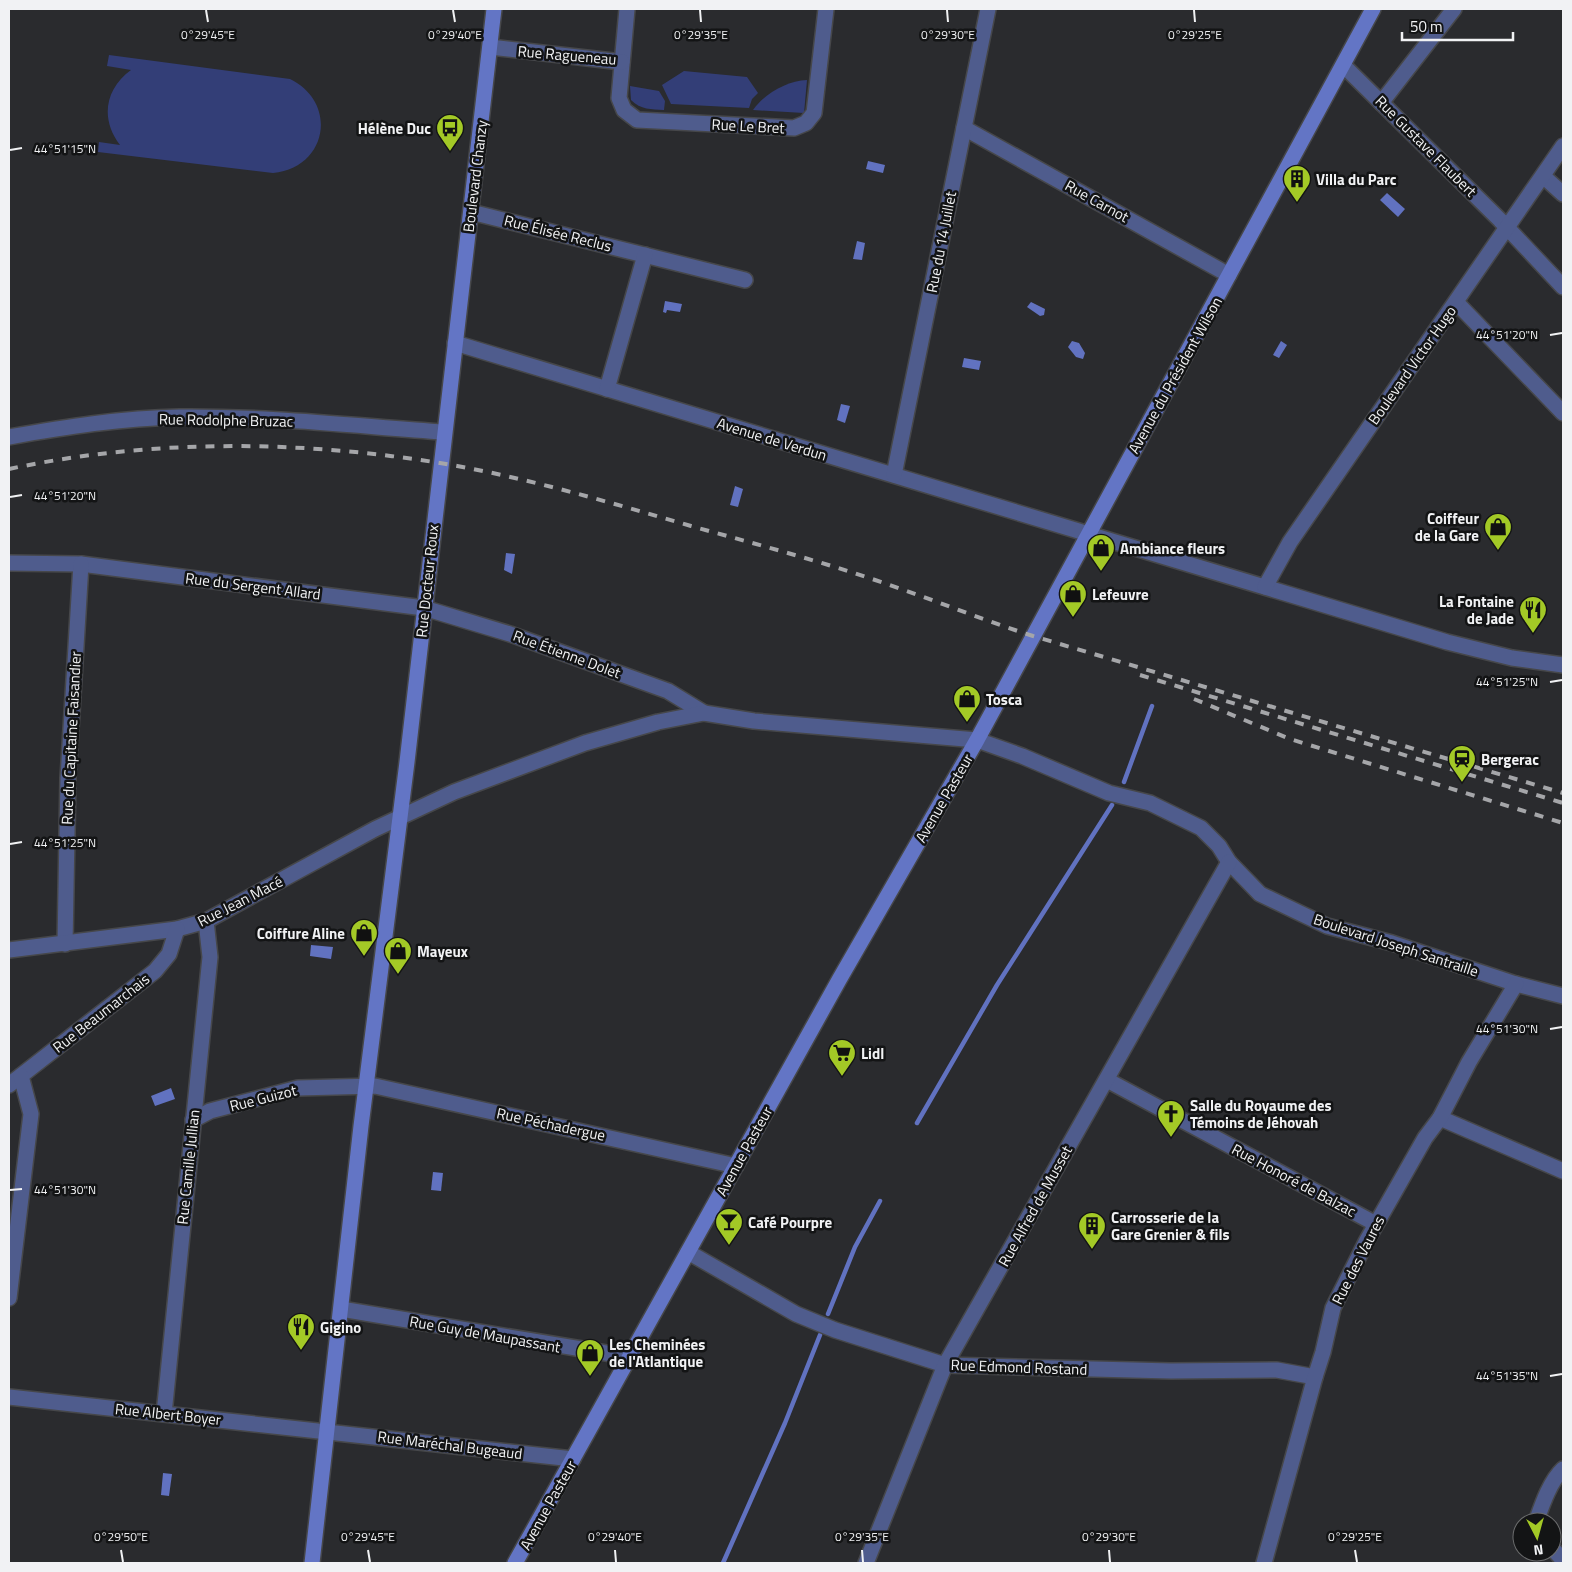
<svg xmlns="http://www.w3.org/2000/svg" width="1572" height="1572" viewBox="0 0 1572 1572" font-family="'Titillium Web',sans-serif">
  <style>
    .green { fill: #333e77 }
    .water { fill: #6172c0 }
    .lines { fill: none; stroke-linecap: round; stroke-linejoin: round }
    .stream { stroke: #6172c0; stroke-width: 4.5 }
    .minor-casing { stroke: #46474a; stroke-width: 18 }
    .secondary-casing { stroke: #46474a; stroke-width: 18 }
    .minor { stroke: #4f5c8d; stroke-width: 15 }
    .secondary { stroke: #6375c5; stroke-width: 15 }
    .rail { stroke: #a5a6a9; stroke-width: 4; stroke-dasharray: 9 9; stroke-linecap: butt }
    .ticks { fill: none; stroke: #f1f2f4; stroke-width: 2 }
    .labels { text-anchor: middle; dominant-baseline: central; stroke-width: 5; stroke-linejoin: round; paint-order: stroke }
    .street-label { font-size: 15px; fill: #f1f2f4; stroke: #131415 }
    .poi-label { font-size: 15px; font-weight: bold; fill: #f1f2f4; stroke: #131415; text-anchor: start }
    .ticks-label { font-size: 12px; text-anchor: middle; fill: #f1f2f4; stroke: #131415; stroke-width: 5; stroke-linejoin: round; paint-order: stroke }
  </style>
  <rect width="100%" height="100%" fill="#2a2b2e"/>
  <g class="green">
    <path d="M 109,55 L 290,79 C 339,103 327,168 273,173 L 98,152 L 99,142 L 120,145 C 100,119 105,89 131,70 L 107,66 Z"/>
    <polygon points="684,71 747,77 758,93 752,99 749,108 671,104 662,85"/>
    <path d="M 807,80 L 804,113 L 753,110 C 765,93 787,81 807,80 Z"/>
    <path d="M 630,86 L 659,91 L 665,101 L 664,110 C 651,109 641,110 631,100 Z"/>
  </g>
  <g class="water">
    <polygon points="868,161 885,165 883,173 866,169"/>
    <polygon points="1387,193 1405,209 1398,217 1380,200"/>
    <polygon points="857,241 865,243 862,260 853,259"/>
    <polygon points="665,301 682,304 680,312 667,310 666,313 663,312"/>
    <polygon points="1031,302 1045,309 1044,315 1040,316 1027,307"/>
    <polygon points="1072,341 1079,343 1085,353 1083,359 1076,357 1068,347"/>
    <polygon points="1281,341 1287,345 1279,358 1273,355"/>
    <polygon points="964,358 981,361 979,370 962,367"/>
    <polygon points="841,404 850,406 845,423 837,420"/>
    <polygon points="735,486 743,489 738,507 730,505"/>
    <polygon points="506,553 515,554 512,574 504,570"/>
    <polygon points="311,945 333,947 331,959 310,956"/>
    <polygon points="171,1088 175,1099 155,1106 151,1096"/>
    <polygon points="433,1172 443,1173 441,1191 431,1190"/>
    <polygon points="163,1473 172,1474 169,1496 161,1495"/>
  </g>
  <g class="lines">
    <g class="stream">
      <polyline points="1124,782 1152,706"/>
      <polyline points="917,1123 997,985 1112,805"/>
      <polyline points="828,1314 855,1247 880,1201"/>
      <polyline points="723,1563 785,1423 820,1335"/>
    </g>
    <defs>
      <g id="minor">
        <polyline points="627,9 619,98 624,110 637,120 794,128 806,123 814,113 826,9"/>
        <polyline points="490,47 622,62"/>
        <polyline points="1344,66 1500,220 1563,287"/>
        <polyline points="1381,103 1454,9"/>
        <polyline points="964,128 1229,275"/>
        <polyline points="1543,176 1563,194"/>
        <polyline points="471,212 745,280"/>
        <polyline points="1456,302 1563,413"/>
        <polyline points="455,343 1447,642 1512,658 1563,665"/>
        <polyline points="607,389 645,255"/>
        <path d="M 9,437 C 65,427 122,418 179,417 C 267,416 356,426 444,432"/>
        <polyline points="894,475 988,9"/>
        <polyline points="9,563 81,564 424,608 510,634 668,691 704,713"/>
        <polyline points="1265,587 1290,542 1563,146"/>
        <polyline points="65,944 68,778 81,564"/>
        <polyline points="9,950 177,929 206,921 375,829 454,792 585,743 658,722 704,713 754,721 977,740 1022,756 1109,793 1150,803 1201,828 1219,846 1229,862 1260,894 1327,926 1392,943 1516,984 1563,996"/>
        <polyline points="1107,1080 1376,1224"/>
        <polyline points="9,1085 155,971 169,954 177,929"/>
        <polyline points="1440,1118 1563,1171"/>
        <polyline points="193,1120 210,1111 298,1088 375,1086 736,1166"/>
        <polyline points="688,1252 796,1314 835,1330 945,1365 1171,1371 1277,1370 1315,1377"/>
        <polyline points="9,1298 31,1114 21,1076"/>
        <polyline points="341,1309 630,1357"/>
        <polyline points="9,1397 573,1459"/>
        <polyline points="164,1414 210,957 206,921"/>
        <path d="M 1536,1522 C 1542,1505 1550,1481 1563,1469"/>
        <polyline points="1552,1548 1563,1560"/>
        <polyline points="866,1563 945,1365 1229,862"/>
        <polyline points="1264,1563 1315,1377 1323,1352 1333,1308 1366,1242 1425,1138 1440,1118 1469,1062 1516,984"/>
      </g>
      <g id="secondary">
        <polyline points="312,1563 361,1126 407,762 494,9"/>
        <polyline points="515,1563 839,980 977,740 1373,9"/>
      </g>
    </defs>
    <use href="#minor" class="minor-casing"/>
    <use href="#secondary" class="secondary-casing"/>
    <use href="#minor" class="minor"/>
    <use href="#secondary" class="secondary"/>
    <g class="rail">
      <path d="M 9,469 C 150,439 297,440 440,463 C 525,477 608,502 691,526 C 756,544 820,561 884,583 C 934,600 983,620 1033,636 L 1563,793"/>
      <polyline points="1140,675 1563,803"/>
      <polyline points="1194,699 1290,739 1563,823"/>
    </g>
  </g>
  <path class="ticks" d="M 206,10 L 208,22M 453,10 L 455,22M 700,10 L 701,22M 947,10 L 948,22M 1194,10 L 1195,22M 10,150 L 22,148M 1550,335 L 1562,333M 10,497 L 22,495M 1550,682 L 1562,680M 10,844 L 22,842M 1550,1029 L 1562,1027M 10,1190 L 22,1189M 1550,1376 L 1562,1374M 121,1550 L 123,1562M 368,1550 L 370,1562M 615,1550 L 616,1562M 862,1550 L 863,1562M 1109,1550 L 1110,1562M 1355,1550 L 1357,1562"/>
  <defs>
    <symbol id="bus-pin" viewBox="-11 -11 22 30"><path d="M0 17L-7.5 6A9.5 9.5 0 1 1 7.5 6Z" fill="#a3c926" stroke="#131415"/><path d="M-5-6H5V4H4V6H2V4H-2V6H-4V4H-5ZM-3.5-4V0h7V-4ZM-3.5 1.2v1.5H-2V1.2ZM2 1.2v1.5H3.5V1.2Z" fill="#111"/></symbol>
    <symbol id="building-pin" viewBox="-11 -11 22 30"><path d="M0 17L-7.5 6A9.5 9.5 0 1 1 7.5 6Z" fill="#a3c926" stroke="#131415"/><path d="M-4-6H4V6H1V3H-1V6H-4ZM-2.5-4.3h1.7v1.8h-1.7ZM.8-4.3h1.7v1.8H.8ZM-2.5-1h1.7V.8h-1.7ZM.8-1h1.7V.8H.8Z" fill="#111"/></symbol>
    <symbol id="shop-pin" viewBox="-11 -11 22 30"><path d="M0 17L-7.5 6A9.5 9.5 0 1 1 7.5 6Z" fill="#a3c926" stroke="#131415"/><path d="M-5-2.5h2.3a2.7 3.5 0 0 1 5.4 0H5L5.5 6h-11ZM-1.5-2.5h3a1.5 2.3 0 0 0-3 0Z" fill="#111"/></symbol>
    <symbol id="restaurant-pin" viewBox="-11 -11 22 30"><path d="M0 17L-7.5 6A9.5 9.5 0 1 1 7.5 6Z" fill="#a3c926" stroke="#131415"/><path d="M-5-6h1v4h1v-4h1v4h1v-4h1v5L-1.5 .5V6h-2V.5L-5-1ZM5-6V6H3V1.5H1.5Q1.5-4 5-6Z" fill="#111"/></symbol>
    <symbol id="station-pin" viewBox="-11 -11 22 30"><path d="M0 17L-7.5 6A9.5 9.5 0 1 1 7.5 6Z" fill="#a3c926" stroke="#131415"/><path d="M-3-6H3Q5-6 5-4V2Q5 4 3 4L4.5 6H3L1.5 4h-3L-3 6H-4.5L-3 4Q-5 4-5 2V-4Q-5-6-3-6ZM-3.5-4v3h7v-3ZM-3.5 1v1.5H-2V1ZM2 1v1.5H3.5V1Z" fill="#111"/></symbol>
    <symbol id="supermarket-pin" viewBox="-11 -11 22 30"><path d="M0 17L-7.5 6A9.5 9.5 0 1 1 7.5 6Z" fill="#a3c926" stroke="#131415"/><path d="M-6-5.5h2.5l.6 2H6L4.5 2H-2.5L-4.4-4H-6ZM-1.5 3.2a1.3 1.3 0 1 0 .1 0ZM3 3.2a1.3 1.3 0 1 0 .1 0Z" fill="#111"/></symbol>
    <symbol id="church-pin" viewBox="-11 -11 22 30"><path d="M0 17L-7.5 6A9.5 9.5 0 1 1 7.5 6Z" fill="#a3c926" stroke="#131415"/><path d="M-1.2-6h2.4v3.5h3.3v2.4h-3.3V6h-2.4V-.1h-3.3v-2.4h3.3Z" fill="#111"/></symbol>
    <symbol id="bar-pin" viewBox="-11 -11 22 30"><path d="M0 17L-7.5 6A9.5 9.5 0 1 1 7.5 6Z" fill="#a3c926" stroke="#131415"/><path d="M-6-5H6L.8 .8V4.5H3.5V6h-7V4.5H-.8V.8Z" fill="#111"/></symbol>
  </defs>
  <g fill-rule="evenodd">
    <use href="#bus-pin" x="434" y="112" width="32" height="43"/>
    <use href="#building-pin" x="1281" y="163" width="32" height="43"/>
    <use href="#shop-pin" x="1482" y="511" width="32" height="43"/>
    <use href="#shop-pin" x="1085" y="532" width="32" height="43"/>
    <use href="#shop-pin" x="1057" y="578" width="32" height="43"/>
    <use href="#restaurant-pin" x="1517" y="594" width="32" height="43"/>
    <use href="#shop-pin" x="951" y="683" width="32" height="43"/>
    <use href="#station-pin" x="1446" y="743" width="32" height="43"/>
    <use href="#shop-pin" x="348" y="917" width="32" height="43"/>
    <use href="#shop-pin" x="382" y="935" width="32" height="43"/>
    <use href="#supermarket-pin" x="826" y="1037" width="32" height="43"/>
    <use href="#church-pin" x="1155" y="1098" width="32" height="43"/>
    <use href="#bar-pin" x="713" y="1206" width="32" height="43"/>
    <use href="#building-pin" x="1076" y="1210" width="32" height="43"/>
    <use href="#restaurant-pin" x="285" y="1311" width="32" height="43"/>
    <use href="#shop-pin" x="574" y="1337" width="32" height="43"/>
  </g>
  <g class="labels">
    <g class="street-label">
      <text transform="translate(567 55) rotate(5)">Rue Ragueneau</text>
      <text transform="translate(748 126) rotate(3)">Rue Le Bret</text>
      <text transform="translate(1426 146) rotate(45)">Rue Gustave Flaubert</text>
      <text transform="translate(475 176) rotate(-83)">Boulevard Chanzy</text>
      <text transform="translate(1097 201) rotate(29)">Rue Carnot</text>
      <text transform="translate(558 233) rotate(14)">Rue Élisée Reclus</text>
      <text transform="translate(941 242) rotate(-79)">Rue du 14 Juillet</text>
      <text transform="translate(1412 365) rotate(-55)">Boulevard Victor Hugo</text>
      <text transform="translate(1175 375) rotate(-61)">Avenue du Président Wilson</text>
      <text transform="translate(226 420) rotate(1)">Rue Rodolphe Bruzac</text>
      <text transform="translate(772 439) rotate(17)">Avenue de Verdun</text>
      <text transform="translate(427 581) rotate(-84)">Rue Docteur Roux</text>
      <text transform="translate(253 586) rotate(7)">Rue du Sergent Allard</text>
      <text transform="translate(567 654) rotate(20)">Rue Étienne Dolet</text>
      <text transform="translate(71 738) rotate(-87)">Rue du Capitaine Faisandier</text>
      <text transform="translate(944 798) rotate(-60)">Avenue Pasteur</text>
      <text transform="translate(240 901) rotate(-27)">Rue Jean Macé</text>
      <text transform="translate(1396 945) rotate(18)">Boulevard Joseph Santraille</text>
      <text transform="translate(101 1013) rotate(-38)">Rue Beaumarchais</text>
      <text transform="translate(263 1098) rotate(-14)">Rue Guizot</text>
      <text transform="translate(551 1124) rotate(12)">Rue Péchadergue</text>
      <text transform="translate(744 1151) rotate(-61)">Avenue Pasteur</text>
      <text transform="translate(188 1167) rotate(-84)">Rue Camille Jullian</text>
      <text transform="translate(1294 1180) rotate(28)">Rue Honoré de Balzac</text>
      <text transform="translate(1035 1206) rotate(-61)">Rue Alfred de Musset</text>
      <text transform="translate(1358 1260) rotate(-63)">Rue des Vaures</text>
      <text transform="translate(485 1334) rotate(10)">Rue Guy de Maupassant</text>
      <text transform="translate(1019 1367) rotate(2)">Rue Edmond Rostand</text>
      <text transform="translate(168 1414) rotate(6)">Rue Albert Boyer</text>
      <text transform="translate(450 1445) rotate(7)">Rue Maréchal Bugeaud</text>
      <text transform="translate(548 1505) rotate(-61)">Avenue Pasteur</text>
    </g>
    <g class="poi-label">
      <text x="431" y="128" text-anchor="end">Hélène Duc</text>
      <text x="1316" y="179">Villa du Parc</text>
      <text x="1479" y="518" text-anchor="end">Coiffeur<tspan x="1479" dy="17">de la Gare</tspan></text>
      <text x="1120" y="548">Ambiance fleurs</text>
      <text x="1092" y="594">Lefeuvre</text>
      <text x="1514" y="601" text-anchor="end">La Fontaine<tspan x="1514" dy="17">de Jade</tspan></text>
      <text x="986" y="699">Tosca</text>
      <text x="1481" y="759">Bergerac</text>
      <text x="345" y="933" text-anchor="end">Coiffure Aline</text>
      <text x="417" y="951">Mayeux</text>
      <text x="861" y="1053">Lidl</text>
      <text x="1190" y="1105">Salle du Royaume des<tspan x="1190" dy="17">Témoins de Jéhovah</tspan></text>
      <text x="1111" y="1217">Carrosserie de la<tspan x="1111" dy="17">Gare Grenier &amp; fils</tspan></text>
      <text x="748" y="1222">Café Pourpre</text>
      <text x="320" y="1327">Gigino</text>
      <text x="609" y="1344">Les Cheminées<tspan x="609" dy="17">de l'Atlantique</tspan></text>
    </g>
  </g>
  <g class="ticks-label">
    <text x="208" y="39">0°29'45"E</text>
    <text x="455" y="39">0°29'40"E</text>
    <text x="701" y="39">0°29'35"E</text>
    <text x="948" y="39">0°29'30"E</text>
    <text x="1195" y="39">0°29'25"E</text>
    <text x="65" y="153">44°51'15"N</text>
    <text x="1507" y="339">44°51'20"N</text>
    <text x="65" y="500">44°51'20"N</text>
    <text x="1507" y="686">44°51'25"N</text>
    <text x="65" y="847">44°51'25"N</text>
    <text x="1507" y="1033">44°51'30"N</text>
    <text x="65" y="1194">44°51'30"N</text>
    <text x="1507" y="1380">44°51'35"N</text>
    <text x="121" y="1541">0°29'50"E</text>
    <text x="368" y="1541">0°29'45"E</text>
    <text x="615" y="1541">0°29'40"E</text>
    <text x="862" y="1541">0°29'35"E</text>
    <text x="1109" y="1541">0°29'30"E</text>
    <text x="1355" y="1541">0°29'25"E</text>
  </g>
  <rect width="1572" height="1572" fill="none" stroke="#f1f2f4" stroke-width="20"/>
  <g transform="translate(1537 1537) rotate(174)"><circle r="24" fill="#131415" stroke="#6c6d6e"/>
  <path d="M0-4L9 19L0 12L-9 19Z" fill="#a3c926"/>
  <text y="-8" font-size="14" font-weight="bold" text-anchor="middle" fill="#f1f2f4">N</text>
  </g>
  <path d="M1402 32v8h111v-8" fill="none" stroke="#f1f2f4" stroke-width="2.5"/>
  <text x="1410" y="32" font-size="15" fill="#f1f2f4" stroke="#131415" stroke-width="4" paint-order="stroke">50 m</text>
</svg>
